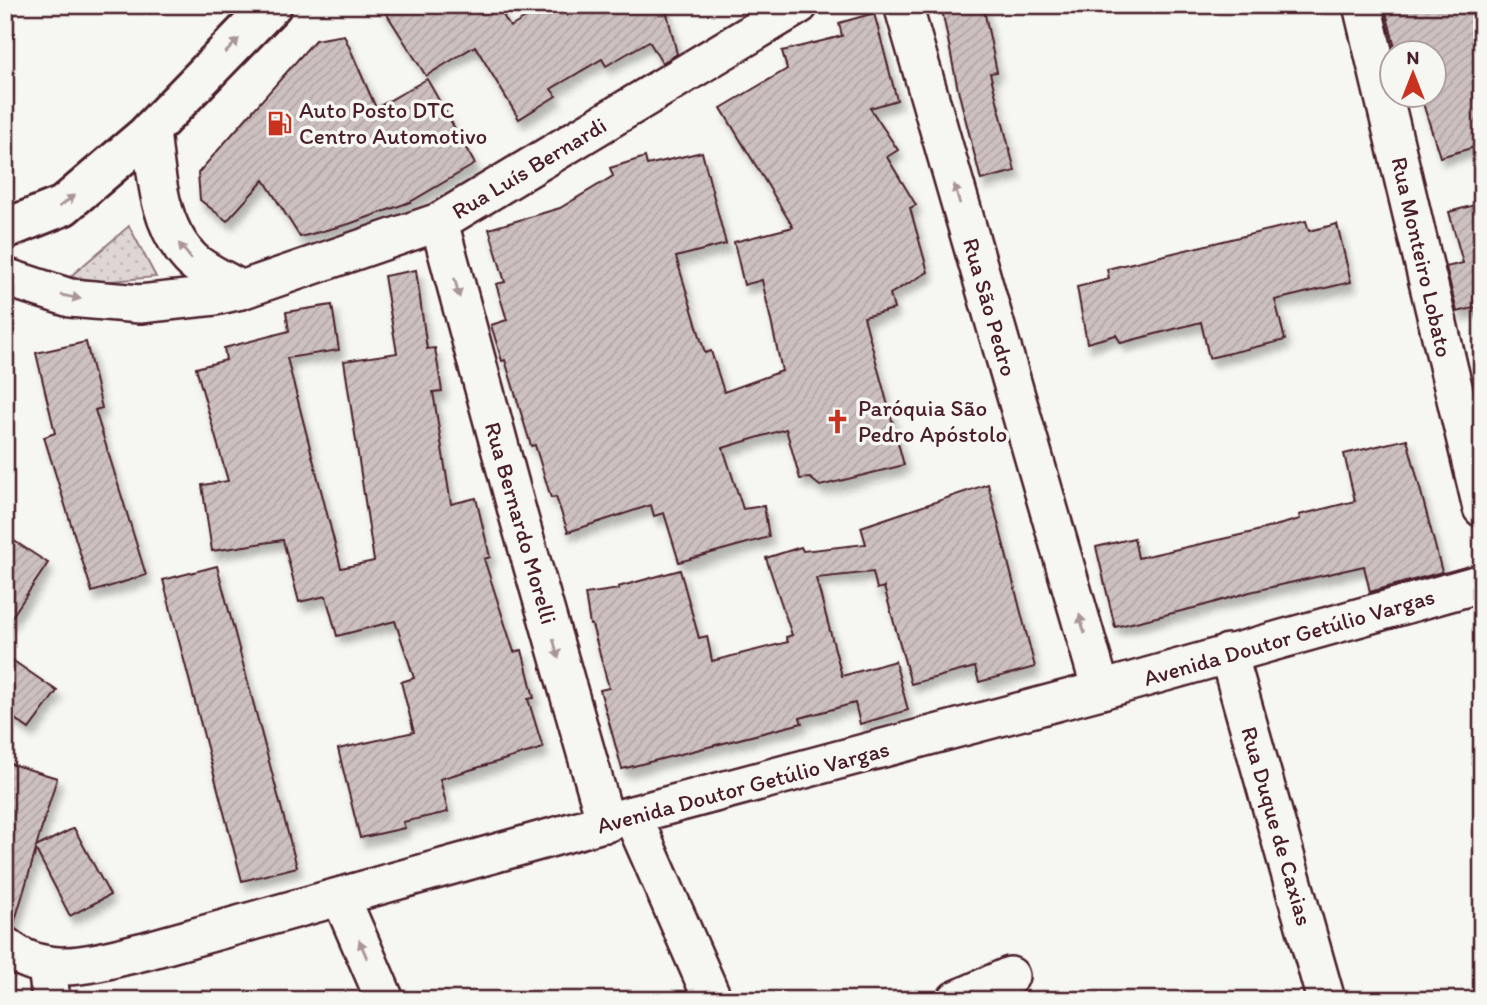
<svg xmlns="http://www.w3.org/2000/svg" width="1487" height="1005" viewBox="0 0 1487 1005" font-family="Itim,sans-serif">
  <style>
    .grass { fill: url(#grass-dots); stroke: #947a80; stroke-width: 2 }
    .building { fill: url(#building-hatch); stroke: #4a1f2b; stroke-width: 2; filter: url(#shadow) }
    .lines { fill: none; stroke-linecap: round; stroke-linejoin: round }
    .minor-casing { stroke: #4a1f2b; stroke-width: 42 }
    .major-casing { stroke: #4a1f2b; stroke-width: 44 }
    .minor { stroke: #f6f6f2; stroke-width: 37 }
    .major { stroke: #f6f6f2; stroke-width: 38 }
    .oneway { fill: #a99598 }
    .labels { text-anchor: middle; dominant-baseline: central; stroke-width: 7; stroke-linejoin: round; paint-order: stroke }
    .poi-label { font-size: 23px; fill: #4a1f2b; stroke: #f6f6f2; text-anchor: start }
    .street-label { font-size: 23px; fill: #4a1f2b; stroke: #f6f6f2 }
  </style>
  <defs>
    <pattern id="grass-dots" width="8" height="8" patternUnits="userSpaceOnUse" patternTransform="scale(1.75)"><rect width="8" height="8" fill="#ddd6d5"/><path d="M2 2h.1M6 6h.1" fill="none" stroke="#bfb7b7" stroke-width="1.8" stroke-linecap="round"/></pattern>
    <pattern id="building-hatch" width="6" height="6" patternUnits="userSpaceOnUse" patternTransform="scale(1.75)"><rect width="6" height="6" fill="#ccc1c0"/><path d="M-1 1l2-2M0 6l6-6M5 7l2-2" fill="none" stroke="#b1a5a5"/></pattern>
    <filter id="shadow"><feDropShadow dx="4.5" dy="8" stdDeviation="3.5" flood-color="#0004"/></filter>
  </defs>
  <rect width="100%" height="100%" fill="#f6f6f2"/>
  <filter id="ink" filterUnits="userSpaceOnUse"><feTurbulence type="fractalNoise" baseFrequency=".0143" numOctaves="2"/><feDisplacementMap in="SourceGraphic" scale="14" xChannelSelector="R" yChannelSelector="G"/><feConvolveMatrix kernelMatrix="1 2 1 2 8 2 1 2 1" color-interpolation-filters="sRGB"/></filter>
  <g filter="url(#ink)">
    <polygon class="grass" points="129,226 156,277 100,282 71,276"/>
    <g class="building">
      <polygon points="381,5 497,5 510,27 548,5 560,5 567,16 585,5 665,5 677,54 662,63 649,41 606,66 602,59 551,89 556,96 519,119 475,46 426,76"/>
      <polygon points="941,5 983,5 997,72 990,73 1015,171 981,180 958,90"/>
      <polygon points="1411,5 1482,5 1482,145 1440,157 1420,94 1434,94 1434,52 1396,52 1386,12"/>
      <polygon points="874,13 897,100 870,108 898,150 887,157 916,205 910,208 928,272 890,294 894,309 864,317 904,465 820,486 810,478 800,479 786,429 723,448 743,509 764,506 769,537 679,562 664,513 654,516 651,505 568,532 556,497 551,498 535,445 531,446 505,360 502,361 491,325 507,320 496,284 505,282 489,229 560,208 613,176 610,168 645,157 647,165 702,152 726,244 676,257 705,353 711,351 724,392 782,371 762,280 744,285 734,242 793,227 721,108 787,69 782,51 842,36 839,23"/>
      <polygon points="344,35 376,108 427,79 475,164 410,202 349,224 300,237 264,180 227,221 200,200 198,173 315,40"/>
      <polygon points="1482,203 1482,306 1457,312 1446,267 1463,263 1449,212"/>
      <polygon points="1306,221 1309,231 1337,224 1351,282 1275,300 1285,340 1209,358 1201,322 1121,343 1116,335 1087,343 1077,287 1109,279 1107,269"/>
      <polygon points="416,270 427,349 435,348 442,391 433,392 451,504 476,498 490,557 484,559 514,652 522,650 534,698 528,699 543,748 440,779 448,812 403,822 405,828 360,838 338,749 414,732 401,682 414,678 395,621 337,636 326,596 299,602 283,540 212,551 202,485 228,481 196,368 226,360 224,348 289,331 286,312 332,305 339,350 287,358 341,568 374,561 344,361 397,353 384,276"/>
      <polygon points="86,342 102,408 95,410 146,575 92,592 44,437 55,433 36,353"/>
      <polygon points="1407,439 1442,572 1370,592 1364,566 1250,592 1202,606 1115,627 1096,547 1134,538 1138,558 1249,533 1300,519 1299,515 1355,501 1344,454"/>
      <polygon points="988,484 1035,667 979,682 975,667 911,684 884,587 877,589 873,572 816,578 842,676 895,661 908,710 860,724 855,703 800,718 802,723 622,769 600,690 609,688 592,625 590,625 585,594 619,589 618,587 680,570 699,638 707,636 712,661 788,642 786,637 792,635 766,558 801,547 803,551 866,544 861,527"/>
      <polygon points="5,535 48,563 5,627"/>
      <polygon points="217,566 297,867 242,881 163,580"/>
      <polygon points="5,655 57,691 29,729 5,712"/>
      <polygon points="5,762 57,778 36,847 74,828 110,895 70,916 36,850 13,927 5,925"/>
    </g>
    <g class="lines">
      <defs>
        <g id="minor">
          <polyline points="903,5 1101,690"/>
          <polyline points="1362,5 1482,508"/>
          <path d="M 151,130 C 156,174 158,224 190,258 C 202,271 225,280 241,290"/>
          <polyline points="439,222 519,518 606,823"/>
          <polyline points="5,277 70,298 140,304 215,296 241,290 439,222 799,5"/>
          <polyline points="1228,653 1326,1000"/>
          <polyline points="632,815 713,1000"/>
          <polyline points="341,898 385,1000"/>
          <path d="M 5,946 C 47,981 97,962 145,951 L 632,815 L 1101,690 L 1482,583"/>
          <polyline points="47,966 51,1000"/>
          <polyline points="956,1000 1010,976"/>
        </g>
        <polyline id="major" points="5,229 63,206 145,136 272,5"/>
      </defs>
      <use href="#minor" class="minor-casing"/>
      <use href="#major" class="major-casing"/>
      <use href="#minor" class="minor"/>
      <use href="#major" class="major"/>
    </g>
    <defs><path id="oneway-solid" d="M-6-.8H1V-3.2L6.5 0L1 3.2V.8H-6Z" transform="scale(1.75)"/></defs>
    <g class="oneway">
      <use href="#oneway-solid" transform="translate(232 46) rotate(-46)"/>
      <use href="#oneway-solid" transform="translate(957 194) rotate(-106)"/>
      <use href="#oneway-solid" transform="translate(67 201) rotate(-36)"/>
      <use href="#oneway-solid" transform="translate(185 251) rotate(-129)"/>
      <use href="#oneway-solid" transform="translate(457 288) rotate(75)"/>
      <use href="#oneway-solid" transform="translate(71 297) rotate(11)"/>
      <use href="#oneway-solid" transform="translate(1082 624) rotate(-106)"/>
      <use href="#oneway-solid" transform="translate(556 649) rotate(74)"/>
      <use href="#oneway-solid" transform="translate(363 949) rotate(-113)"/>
    </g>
  </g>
  <defs>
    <symbol id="fuel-bare" viewBox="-9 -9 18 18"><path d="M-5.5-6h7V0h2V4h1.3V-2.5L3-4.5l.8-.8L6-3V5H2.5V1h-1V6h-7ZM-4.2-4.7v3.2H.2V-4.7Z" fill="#c8321e" stroke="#f6f6f2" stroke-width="2.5" paint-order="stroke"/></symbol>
    <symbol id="church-bare" viewBox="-9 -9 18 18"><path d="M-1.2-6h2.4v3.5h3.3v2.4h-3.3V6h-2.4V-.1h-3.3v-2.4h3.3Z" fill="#c8321e" stroke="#f6f6f2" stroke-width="2.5" paint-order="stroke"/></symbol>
  </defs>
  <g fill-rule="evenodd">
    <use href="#fuel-bare" x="262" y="106" width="35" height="35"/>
    <use href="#church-bare" x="820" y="404" width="35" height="35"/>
  </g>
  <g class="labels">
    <g class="poi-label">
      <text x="299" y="110">Auto Posto DTC<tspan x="299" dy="26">Centro Automotivo</tspan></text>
      <text x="858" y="408">Paróquia São<tspan x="858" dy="26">Pedro Apóstolo</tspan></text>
    </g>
    <g class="street-label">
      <text transform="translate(529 168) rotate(-31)">Rua Luís Bernardi</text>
      <text transform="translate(1422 257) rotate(77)">Rua Monteiro Lobato</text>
      <text transform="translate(990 307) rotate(74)">Rua São Pedro</text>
      <text transform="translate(521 523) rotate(74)">Rua Bernardo Morelli</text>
      <text transform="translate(1289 637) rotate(-16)">Avenida Doutor Getúlio Vargas</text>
      <text transform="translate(743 787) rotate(-15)">Avenida Doutor Getúlio Vargas</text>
      <text transform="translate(1277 826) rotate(74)">Rua Duque de Caxias</text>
    </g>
  </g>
  <rect width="1487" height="1005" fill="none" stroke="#f6f6f2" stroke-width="28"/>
  <rect x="14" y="14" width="1459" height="977" fill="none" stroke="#4a1f2b" stroke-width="2.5" filter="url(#ink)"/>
  <g transform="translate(1413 74)"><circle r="33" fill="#f6f6f2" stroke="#b1a0a2" stroke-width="2"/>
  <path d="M0-5L12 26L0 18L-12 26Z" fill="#c8321e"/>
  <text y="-10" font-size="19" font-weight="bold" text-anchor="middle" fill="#4a1f2b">N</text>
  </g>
</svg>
